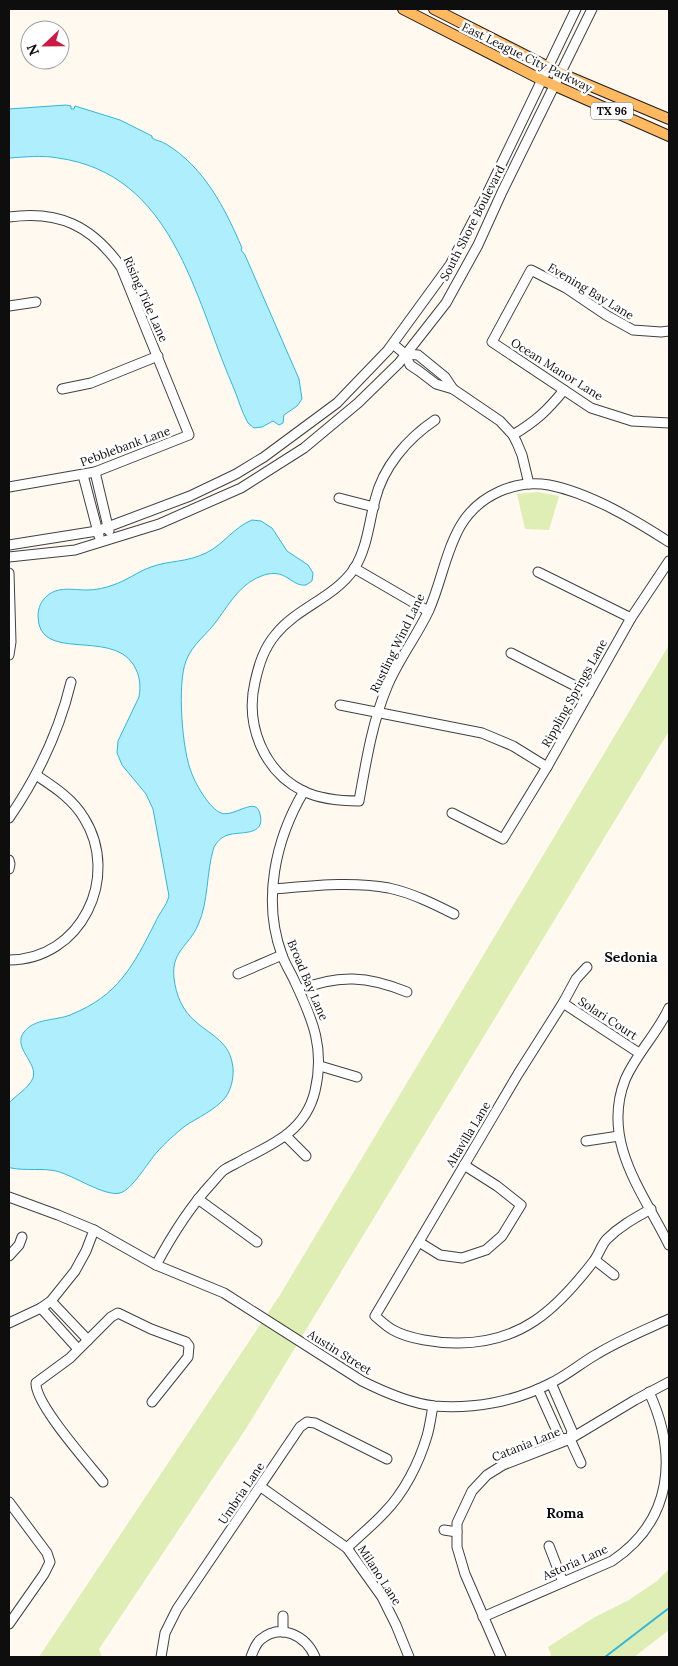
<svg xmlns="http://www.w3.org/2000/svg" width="678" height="1666" viewBox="0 0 678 1666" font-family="Lora,serif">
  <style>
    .green { fill: #deeeb5 }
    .water { fill: #afeefc; stroke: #2fb8da }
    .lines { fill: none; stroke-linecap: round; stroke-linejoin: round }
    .stream { stroke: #2fb8da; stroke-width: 2 }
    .minor-casing { stroke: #414141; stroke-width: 11 }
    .major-casing { stroke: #1f1f1f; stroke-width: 12 }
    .minor { stroke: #fff; stroke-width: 9 }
    .major { stroke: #ffb960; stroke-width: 10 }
    .labels { text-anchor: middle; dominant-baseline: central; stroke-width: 5; stroke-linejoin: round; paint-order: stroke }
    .shield { fill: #fff; stroke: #565656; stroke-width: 1 }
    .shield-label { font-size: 11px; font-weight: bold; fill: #0e0e0e }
    .street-label { font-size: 12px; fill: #0e0e0e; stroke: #fff }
    .neighbourhood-label { font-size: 14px; font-weight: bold; fill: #0e0e0e; stroke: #fff }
  </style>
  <rect width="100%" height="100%" fill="#fff9f0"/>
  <g class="green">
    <polygon points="538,492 559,496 549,530 525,529 517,494"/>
    <polygon points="669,645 669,731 247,1427 99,1649 102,1657 39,1657 280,1295"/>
    <polygon points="669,1569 669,1630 634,1657 550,1657 551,1654 548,1647 595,1617 629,1600 657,1581"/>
  </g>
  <g class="water">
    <path d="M 66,105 L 71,106 L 71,109 L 74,109 L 75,106 L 120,120 L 152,136 L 152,138 C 157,141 161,141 166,144 C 204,167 225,208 242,248 L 241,250 L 245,255 L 299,379 L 302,399 L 297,406 L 284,415 L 283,423 L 279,425 L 273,421 L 262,427 L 254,428 L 248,423 C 241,411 238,397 232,384 C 194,296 173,174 58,158 C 42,155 25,157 9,158 L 9,109 Z"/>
    <path d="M 252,520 L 261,521 L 272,528 L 287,551 L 308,565 L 313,573 L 312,581 L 306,585 C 291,587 287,568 264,575 C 242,582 231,601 218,619 C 208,634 192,644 186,661 C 177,683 182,752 192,774 C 196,785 210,809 221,813 C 234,818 256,795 260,814 C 266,837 239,831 228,835 C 221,837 217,842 214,847 C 206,872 209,901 198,925 C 189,946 171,951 174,978 C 176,995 182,1010 195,1021 C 209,1034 228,1041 232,1062 C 235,1073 232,1089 225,1098 C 215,1110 197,1118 185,1126 C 175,1134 166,1142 157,1152 C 148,1162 132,1190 120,1193 C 105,1197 73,1175 56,1171 C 43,1168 26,1171 11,1168 L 9,1167 L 9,1103 C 16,1095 29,1088 33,1078 C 38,1062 12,1048 24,1032 C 35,1018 55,1021 70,1015 C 118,996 133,966 155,923 C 159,913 166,907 169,896 L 153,809 L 146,794 L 122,765 L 117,753 L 118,741 L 139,697 C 141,685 140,675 133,664 C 110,629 38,663 38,616 C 38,608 41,601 47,596 C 58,586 73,590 87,590 C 96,590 105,588 113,585 C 126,581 137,572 151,567 C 170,560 185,563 206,553 C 223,545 234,527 252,520 Z"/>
  </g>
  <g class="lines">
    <polyline class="stream" points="605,1657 669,1608"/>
    <defs>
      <g id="minor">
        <path d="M 9,217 C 59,210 92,226 121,267 L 189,435 L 95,472 L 9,487"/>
        <polyline points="9,306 36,302"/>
        <polyline points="669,331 661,332 633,330 606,315 566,288 531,270 492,342 591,408 632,421 669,423"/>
        <polyline points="393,344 405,354 410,365 419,371 436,384 453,389 500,421 513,435 517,443 522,455 529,484"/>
        <polyline points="405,354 418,355 445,377 453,389"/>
        <polyline points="62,389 91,383 158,356"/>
        <path d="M 435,420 C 407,439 383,467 375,500 C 369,523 367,549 354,569 C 334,598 298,607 276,634 C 264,648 259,664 255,682 C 245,724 263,771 303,791 C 320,799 340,801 359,801 C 366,762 372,723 387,687 C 398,660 417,636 429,610 C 441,583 446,550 461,525 C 479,495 516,479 549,485 C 590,493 635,520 669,542"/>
        <path d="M 513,435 C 536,421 547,411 564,390"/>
        <polyline points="95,472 109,531"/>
        <polyline points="83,475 99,536"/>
        <polyline points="339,498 374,507"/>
        <polyline points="9,545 97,531 190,496 236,474 264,457 337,403 388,350 450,265 487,194 576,9"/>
        <polyline points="9,557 75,550 159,524 241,488 304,448 358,403 399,363 446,303 478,245 502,192 592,9"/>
        <polyline points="354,568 428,611"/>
        <polyline points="538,572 631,618"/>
        <polyline points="9,573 11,642 9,655"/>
        <polyline points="511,653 589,693"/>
        <polyline points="340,705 482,733 513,746 547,767"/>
        <polyline points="452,813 503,839 547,767 631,618 669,561"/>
        <path d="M 9,818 C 38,776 59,732 71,682"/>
        <polyline points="9,860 10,864 9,869"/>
        <path d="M 273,889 C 311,886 351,881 389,888 C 412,893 434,904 454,914"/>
        <path d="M 9,960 C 81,960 121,877 84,818 C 73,799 54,787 36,775"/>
        <path d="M 587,967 L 576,979 L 563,1003 L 518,1074 L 375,1316 C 380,1320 386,1326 393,1330 C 409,1339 437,1343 456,1343 C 520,1344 556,1310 593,1262 C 599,1255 601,1245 607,1239 C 620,1226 635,1218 651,1209"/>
        <polyline points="238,974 282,955"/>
        <path d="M 299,990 C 338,974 368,976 407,992"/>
        <polyline points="563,1003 639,1053"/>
        <path d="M 669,1008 C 657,1034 636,1054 625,1080 C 601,1142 643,1192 669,1245"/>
        <polyline points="320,1066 357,1077"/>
        <polyline points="286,1136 306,1156"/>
        <polyline points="586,1141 619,1136"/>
        <path d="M 9,1197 L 58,1215 L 94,1230 L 156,1265 L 224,1293 L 362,1381 C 384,1392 409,1403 434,1406 C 473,1409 514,1402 549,1384 C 566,1376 581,1363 597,1354 C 620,1340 645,1330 669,1319"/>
        <polyline points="198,1199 257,1242"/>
        <polyline points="419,1242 440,1255 462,1258 486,1250 502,1236 521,1205 497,1186 464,1165"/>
        <polyline points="9,1256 19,1245 22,1237"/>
        <polyline points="595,1260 614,1275"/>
        <path d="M 156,1265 C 171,1237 189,1208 211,1184 C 215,1180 219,1174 224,1170 C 230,1166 238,1163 244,1159 C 276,1143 306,1129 315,1091 C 325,1049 313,1020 295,982 C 291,973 285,964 282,955 C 262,901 275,840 304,791"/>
        <polyline points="51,1301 88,1340"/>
        <polyline points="41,1308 78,1349"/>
        <polyline points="9,1323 41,1308 51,1301 75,1271 86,1251 94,1230"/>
        <polyline points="551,1383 572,1431 570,1439 581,1463"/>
        <polyline points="538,1389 560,1438 570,1439"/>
        <path d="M 103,1482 C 88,1463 35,1404 36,1383 L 70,1358 L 111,1317 L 118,1313 L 151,1329 L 186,1342 L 189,1346 L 188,1357 L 152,1402"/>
        <polyline points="261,1487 347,1548 382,1597 396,1625 409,1657"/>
        <polyline points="9,1502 47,1553 50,1562 44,1574 9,1624"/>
        <polyline points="444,1530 457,1532"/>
        <polyline points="549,1546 563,1582"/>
        <path d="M 347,1548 C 359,1536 372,1526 384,1513 C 404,1493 419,1463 427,1436 C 430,1426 431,1416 433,1406"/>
        <path d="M 483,1617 L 612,1561 C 673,1520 678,1455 649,1392"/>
        <polyline points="283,1632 283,1616"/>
        <polyline points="161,1657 165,1633 177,1609 300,1427 307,1422 315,1423 387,1459"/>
        <path d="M 251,1657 C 253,1651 255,1645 260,1640 C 281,1622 306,1636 315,1657"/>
        <polyline points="501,1657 465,1574 457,1547 457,1523 472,1491 487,1475 503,1465 570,1439 635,1400 669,1382"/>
      </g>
      <g id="major">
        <polyline points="403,9 542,80 669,136"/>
        <polyline points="434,9 560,73 669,119"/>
      </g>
    </defs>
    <use href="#minor" class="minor-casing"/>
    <use href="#major" class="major-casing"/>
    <use href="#minor" class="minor"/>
    <use href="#major" class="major"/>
  </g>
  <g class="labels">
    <rect class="shield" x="591" y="102.5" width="42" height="17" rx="4"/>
    <g class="shield-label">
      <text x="612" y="111">TX 96</text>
    </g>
    <g class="street-label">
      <text transform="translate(527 57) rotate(26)">East League City Parkway</text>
      <text transform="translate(472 223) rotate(-63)">South Shore Boulevard</text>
      <text transform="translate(591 291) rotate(31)">Evening Bay Lane</text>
      <text transform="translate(146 299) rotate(66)">Rising Tide Lane</text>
      <text transform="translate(557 369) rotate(32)">Ocean Manor Lane</text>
      <text transform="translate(125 446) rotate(-20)">Pebblebank Lane</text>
      <text transform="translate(397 643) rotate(-64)">Rustling Wind Lane</text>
      <text transform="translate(574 693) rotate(-61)">Rippling Springs Lane</text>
      <text transform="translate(308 980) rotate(67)">Broad Bay Lane</text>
      <text transform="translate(608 1018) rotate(33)">Solari Court</text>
      <text transform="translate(468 1134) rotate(-59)">Altavilla Lane</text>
      <text transform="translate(340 1352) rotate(32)">Austin Street</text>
      <text transform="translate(526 1444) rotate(-22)">Catania Lane</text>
      <text transform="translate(241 1493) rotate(-56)">Umbria Lane</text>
      <text transform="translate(575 1562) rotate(-24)">Astoria Lane</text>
      <text transform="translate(380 1575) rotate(57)">Milano Lane</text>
    </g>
    <g class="neighbourhood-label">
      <text x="631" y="957">Sedonia</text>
      <text x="565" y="1513">Roma</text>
    </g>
  </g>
  <rect width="678" height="1666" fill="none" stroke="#0e0e0e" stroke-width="20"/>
  <g transform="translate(45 45) rotate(248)"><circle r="24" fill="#ffffff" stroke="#9f9f9f"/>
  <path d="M0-4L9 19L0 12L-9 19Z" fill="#cc1945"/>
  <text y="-8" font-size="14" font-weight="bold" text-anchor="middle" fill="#0e0e0e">N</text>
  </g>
</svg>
